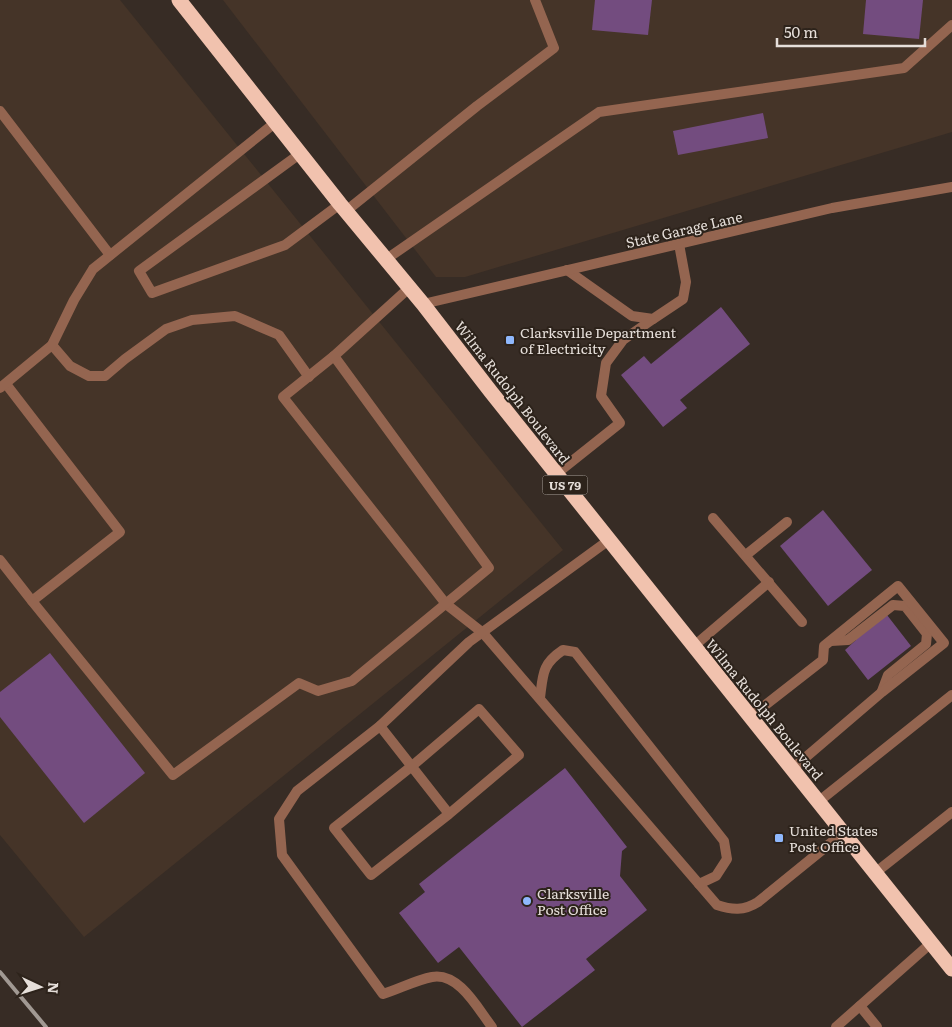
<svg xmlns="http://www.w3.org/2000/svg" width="952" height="1027" viewBox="0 0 952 1027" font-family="Literata,serif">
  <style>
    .built { fill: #453428 }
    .building { fill: #734c7f }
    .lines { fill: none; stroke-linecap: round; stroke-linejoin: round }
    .lane { stroke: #946550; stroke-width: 10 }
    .street { stroke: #946550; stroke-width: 10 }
    .highway { stroke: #f1c2ae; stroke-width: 15 }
    .rail { stroke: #a19993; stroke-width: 4 }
    .poi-dot { fill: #8fb8fd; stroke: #2d231b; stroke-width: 2 }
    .labels { text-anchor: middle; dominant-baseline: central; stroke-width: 4; stroke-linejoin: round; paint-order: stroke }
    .shield { fill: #2d231b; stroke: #aea7a1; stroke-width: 1 }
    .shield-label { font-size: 12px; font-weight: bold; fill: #e6dfda }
    .street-label { font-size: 14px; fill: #e6dfda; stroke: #2d231b }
    .poi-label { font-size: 14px; fill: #e6dfda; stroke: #2d231b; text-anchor: start }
  </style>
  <rect width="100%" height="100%" fill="#372c25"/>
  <g class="built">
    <polygon points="0,0 120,0 563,550 84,937 0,835"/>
    <polygon points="223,0 952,0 952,132 465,277 436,277"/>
  </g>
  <g class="building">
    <polygon points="595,0 652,0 648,35 592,30"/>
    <polygon points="866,0 923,0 919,39 863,34"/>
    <polygon points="763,113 768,138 678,155 673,131"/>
    <polygon points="721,307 750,344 680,400 687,408 663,427 621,375 644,356 651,364"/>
    <polygon points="823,510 872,570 828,606 780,546"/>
    <polygon points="887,615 911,646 868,680 845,650 856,640 854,637"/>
    <polygon points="50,653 145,773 84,823 0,717 0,692"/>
    <polygon points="565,768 627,847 622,851 620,876 647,910 586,959 595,970 522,1027 459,947 438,963 399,913 425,892 419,884"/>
  </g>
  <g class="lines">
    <g class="lane">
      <polyline points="0,111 110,255"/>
      <polyline points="301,153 139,271 152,293 285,245 340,204"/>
      <polyline points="346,211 477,106 554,48 535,0"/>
      <polyline points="385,260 599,112 904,68 952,25"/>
      <polyline points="567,270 632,316 653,319 683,299 686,282 679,244"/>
      <polyline points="52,345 70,366 89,376 105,376 125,359 166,329 192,320 235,316 279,335 309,377"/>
      <path d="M 334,356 L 283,397 L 446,604 L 483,633 L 717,905 C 732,910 744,911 758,902 L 843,833"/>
      <polyline points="6,384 120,532 32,601"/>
      <polyline points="0,388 52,345 74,300 93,269 276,122"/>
      <polyline points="556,474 620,423 601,396 606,363 623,340 653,319"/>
      <polyline points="713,518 802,622"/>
      <polyline points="746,555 787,522"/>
      <polyline points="0,560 32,601 173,775 299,683 318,691 352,681 489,568 334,356 409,288"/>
      <polyline points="831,641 848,640 893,605 905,606 927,634 926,644 888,675 882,691"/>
      <polyline points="694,646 769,582"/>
      <path d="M 540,698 C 543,674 542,664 563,650 L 575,652 L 724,841 L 727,859 L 716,876 L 699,884"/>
      <polyline points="750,717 823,660 824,646 898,586 944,643 882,692 792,769"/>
      <polyline points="380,726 449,814 519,755 479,709 412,766 334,828 371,875 449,814"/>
      <polyline points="818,802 952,695"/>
      <polyline points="875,873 952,812"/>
      <polyline points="860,1006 877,1027"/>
      <path d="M 492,1027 C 478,1009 459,972 432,977 C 416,980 399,989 383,994 L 282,855 L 279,819 L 297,791 L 380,726 L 469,642 L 609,540"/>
      <polyline points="836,1027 931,943"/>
    </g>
    <polyline class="street" points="423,304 832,208 952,187"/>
    <polyline class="highway" points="179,0 340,204 423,304 491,392 952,969"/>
    <polyline class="rail" points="0,972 46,1027"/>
  </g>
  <g class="poi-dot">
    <rect x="505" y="335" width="10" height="10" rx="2.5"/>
    <rect x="774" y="833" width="10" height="10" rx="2.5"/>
    <circle cx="527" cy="901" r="5"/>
  </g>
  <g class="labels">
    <rect class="shield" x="542.5" y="475.5" width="45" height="19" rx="4"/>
    <g class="shield-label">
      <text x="565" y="485">US 79</text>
    </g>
    <g class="street-label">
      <text transform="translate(684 229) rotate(-13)">State Garage Lane</text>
      <text transform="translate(513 392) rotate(52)">Wilma Rudolph Boulevard</text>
      <text transform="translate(765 709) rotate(51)">Wilma Rudolph Boulevard</text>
    </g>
    <g class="poi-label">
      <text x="520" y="332">Clarksville Department<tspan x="520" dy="16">of Electricity</tspan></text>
      <text x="789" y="830">United States<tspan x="789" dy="16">Post Office</tspan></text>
      <text x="537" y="893">Clarksville<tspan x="537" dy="16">Post Office</tspan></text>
    </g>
  </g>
  <g transform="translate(40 987) rotate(94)" stroke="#2d231b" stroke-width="4" paint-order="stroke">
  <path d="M0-4L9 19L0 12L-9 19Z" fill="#e6dfda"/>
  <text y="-8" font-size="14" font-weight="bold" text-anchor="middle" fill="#e6dfda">N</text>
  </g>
  <path d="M777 38v8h148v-8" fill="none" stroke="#e6dfda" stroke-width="2.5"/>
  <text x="784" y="38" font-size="15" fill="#e6dfda" stroke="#2d231b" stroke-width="4" paint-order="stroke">50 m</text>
</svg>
